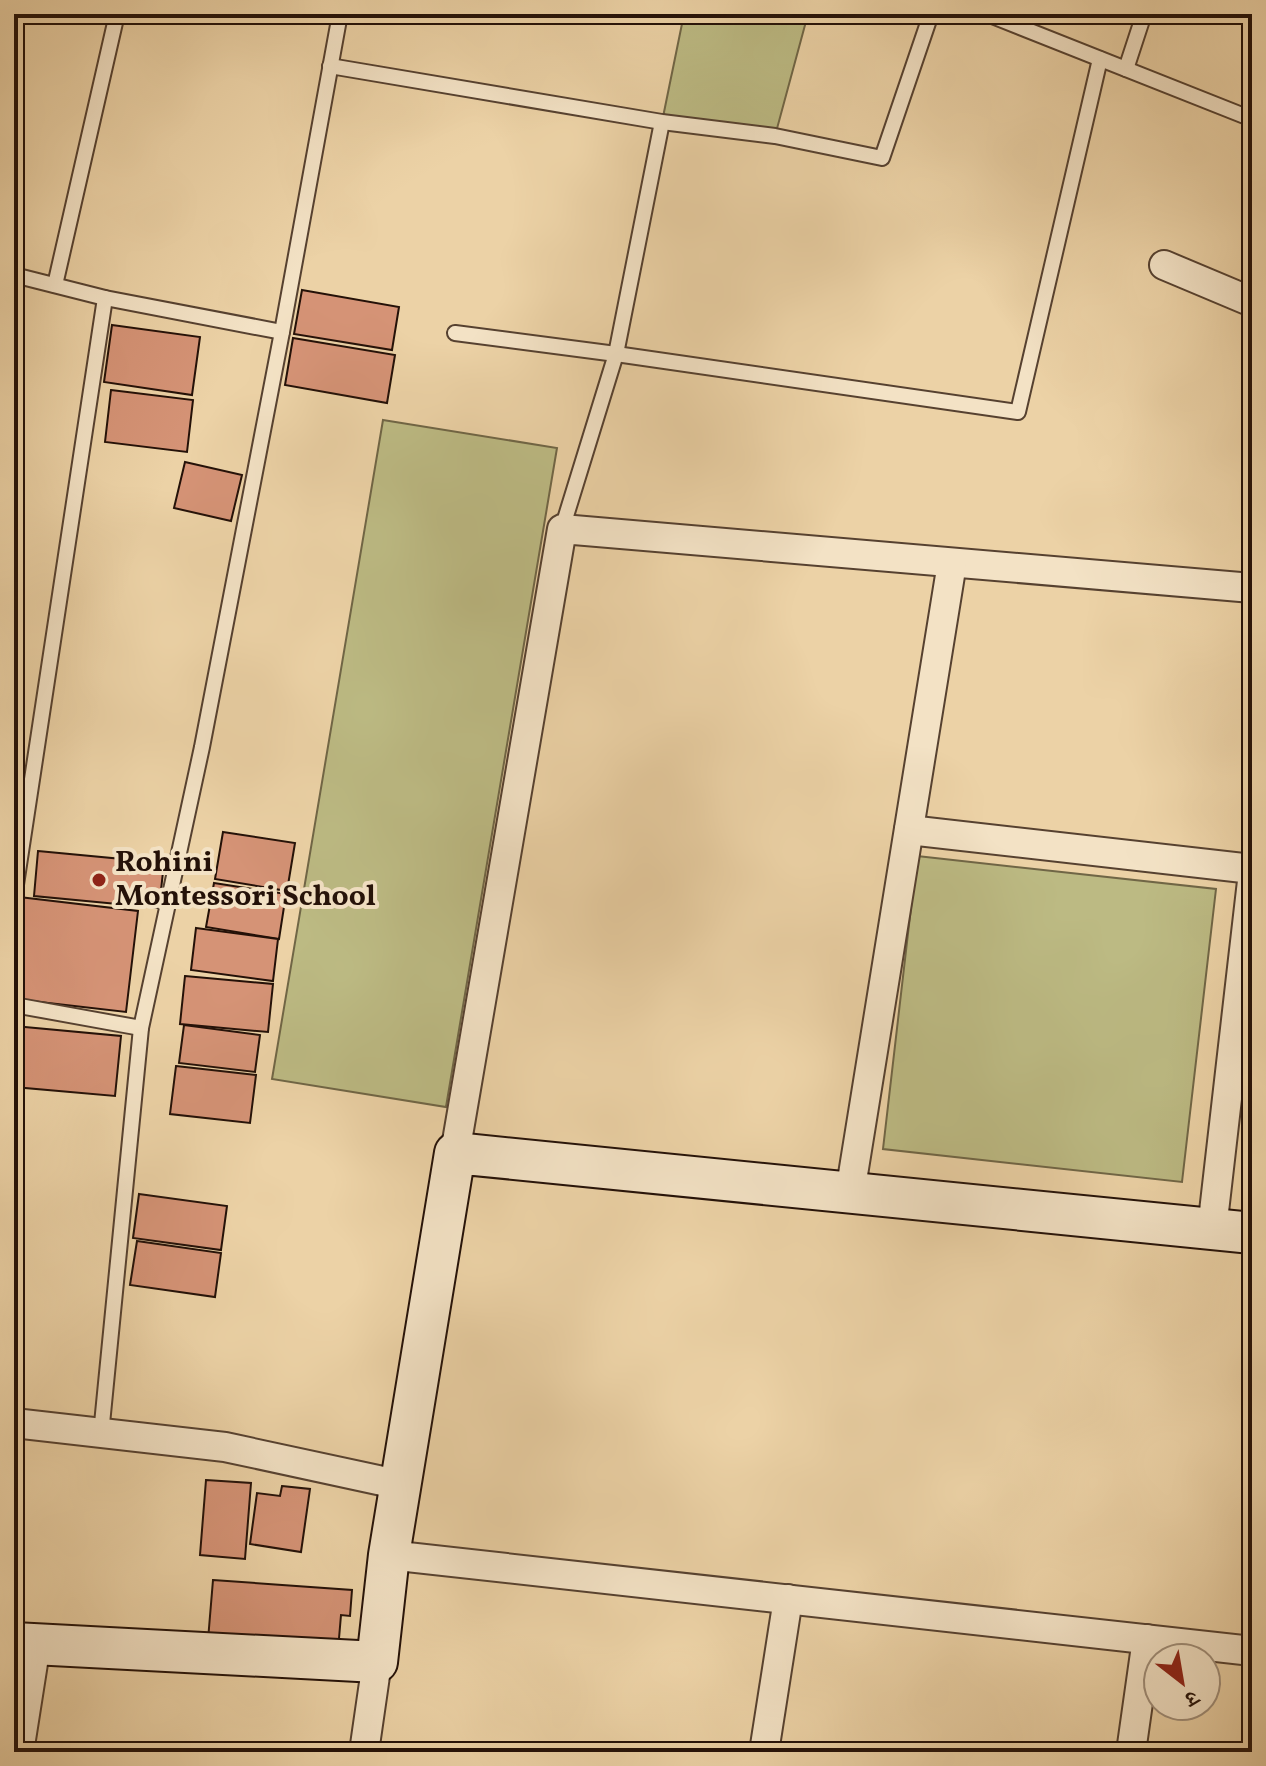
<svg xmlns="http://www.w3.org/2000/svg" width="1266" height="1766" viewBox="0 0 1266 1766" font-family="Vollkorn,'Noto Serif Devanagari',serif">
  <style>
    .green { fill: #bcba83; stroke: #706646; stroke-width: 2 }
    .building { fill: #d59376; stroke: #241108; stroke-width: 2 }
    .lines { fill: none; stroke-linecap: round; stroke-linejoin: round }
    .lane-casing { stroke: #564130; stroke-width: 18 }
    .street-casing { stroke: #564130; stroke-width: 32 }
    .secondary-casing { stroke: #241108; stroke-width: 44 }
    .lane { stroke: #f3e2c5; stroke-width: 14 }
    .street { stroke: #f3e2c5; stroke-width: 28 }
    .secondary { stroke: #f3e2c5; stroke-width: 40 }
    .poi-dot { fill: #8f2418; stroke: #f3e2c5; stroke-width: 3 }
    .labels { text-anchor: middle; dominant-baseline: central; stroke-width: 8; stroke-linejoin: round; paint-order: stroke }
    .poi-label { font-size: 30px; font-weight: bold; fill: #241108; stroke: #f3e2c5; text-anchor: start }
  </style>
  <rect width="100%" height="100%" fill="#ecd2a6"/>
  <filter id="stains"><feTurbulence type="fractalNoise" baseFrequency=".0025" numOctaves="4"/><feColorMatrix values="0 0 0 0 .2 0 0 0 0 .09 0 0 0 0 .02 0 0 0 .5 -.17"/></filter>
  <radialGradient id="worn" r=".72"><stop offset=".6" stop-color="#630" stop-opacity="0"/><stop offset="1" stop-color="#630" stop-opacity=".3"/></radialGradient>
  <g class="green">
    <polygon points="684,14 808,14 775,136 662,122"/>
    <polygon points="383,420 557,448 446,1107 272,1079"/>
    <polygon points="917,856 1216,889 1182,1182 883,1149"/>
  </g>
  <g class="building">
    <polygon points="302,290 399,307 392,350 294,334"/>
    <polygon points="112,325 200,337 192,395 104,382"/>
    <polygon points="293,338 395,355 387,403 285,385"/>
    <polygon points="111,390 193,400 187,452 105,442"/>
    <polygon points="185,462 242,475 231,521 174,508"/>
    <polygon points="223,832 295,843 287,891 215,879"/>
    <polygon points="38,851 164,863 159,908 34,896"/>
    <polygon points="214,883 286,894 279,939 206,927"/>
    <polygon points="19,897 138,911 126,1012 14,999 14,935"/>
    <polygon points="196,928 278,939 273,981 191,970"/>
    <polygon points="185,976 273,984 268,1032 180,1024"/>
    <polygon points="184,1025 260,1035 255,1072 179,1063"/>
    <polygon points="14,1026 121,1036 115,1096 14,1087"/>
    <polygon points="176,1066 256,1075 250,1123 170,1114"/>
    <polygon points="139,1194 227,1206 221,1250 133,1238"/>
    <polygon points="137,1241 221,1253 215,1297 130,1285"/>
    <polygon points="206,1480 251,1483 245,1559 200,1555"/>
    <polygon points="282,1486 310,1489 301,1552 250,1544 257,1493 280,1496"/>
    <polygon points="213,1580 352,1590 350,1616 341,1615 338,1650 208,1640"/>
  </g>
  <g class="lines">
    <defs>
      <g id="lane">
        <polyline points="987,14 1252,119"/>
        <polyline points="330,66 662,122 775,136 882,158 931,14"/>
        <polyline points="1126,69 1144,14"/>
        <polyline points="14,275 105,298 282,332"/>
        <polyline points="55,285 117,14"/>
        <polyline points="455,333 616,354 1018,412 1100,59"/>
        <polyline points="562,529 616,354 662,122"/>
        <polyline points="14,898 105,298"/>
        <polyline points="14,1005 141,1028"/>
        <polyline points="101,1434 141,1028 202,747 282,332 340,14"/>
      </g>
      <g id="street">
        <polyline points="1164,265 1252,302"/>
        <polyline points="909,830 1252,869"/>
        <polyline points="455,1153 562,529 1252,588"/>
        <polyline points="850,1193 952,563"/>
        <polyline points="1212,1229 1252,881"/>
        <polyline points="14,1423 225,1447 401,1485"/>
        <polyline points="389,1555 1252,1651"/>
        <polyline points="19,1752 36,1644"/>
        <polyline points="364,1752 377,1662"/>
        <polyline points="764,1752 788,1599"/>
        <polyline points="1131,1752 1147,1639"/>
      </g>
      <polyline id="secondary" points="14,1643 377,1662 389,1555 455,1153 1252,1233"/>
    </defs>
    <use href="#lane" class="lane-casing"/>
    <use href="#street" class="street-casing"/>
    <use href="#secondary" class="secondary-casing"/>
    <use href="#lane" class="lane"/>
    <use href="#street" class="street"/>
    <use href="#secondary" class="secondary"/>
  </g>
  <circle class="poi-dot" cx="99" cy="880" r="8"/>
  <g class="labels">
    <g class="poi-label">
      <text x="115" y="863">Rohini<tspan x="115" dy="34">Montessori School</tspan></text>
    </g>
  </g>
  <rect width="1266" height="1766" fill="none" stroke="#ecd2a6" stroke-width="48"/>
  <rect x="16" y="16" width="1234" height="1734" fill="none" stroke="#241108" stroke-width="4"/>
  <rect x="24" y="24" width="1218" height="1718" fill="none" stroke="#241108" stroke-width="2"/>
  <g transform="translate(1182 1682) rotate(149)"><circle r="38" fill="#f3e2c5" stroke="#a08e79" stroke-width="2"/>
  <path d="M0-6L14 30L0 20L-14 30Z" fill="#8f2418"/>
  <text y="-12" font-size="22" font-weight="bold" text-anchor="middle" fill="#241108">उ</text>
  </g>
  <rect width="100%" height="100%" filter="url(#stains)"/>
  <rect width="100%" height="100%" fill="url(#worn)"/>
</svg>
